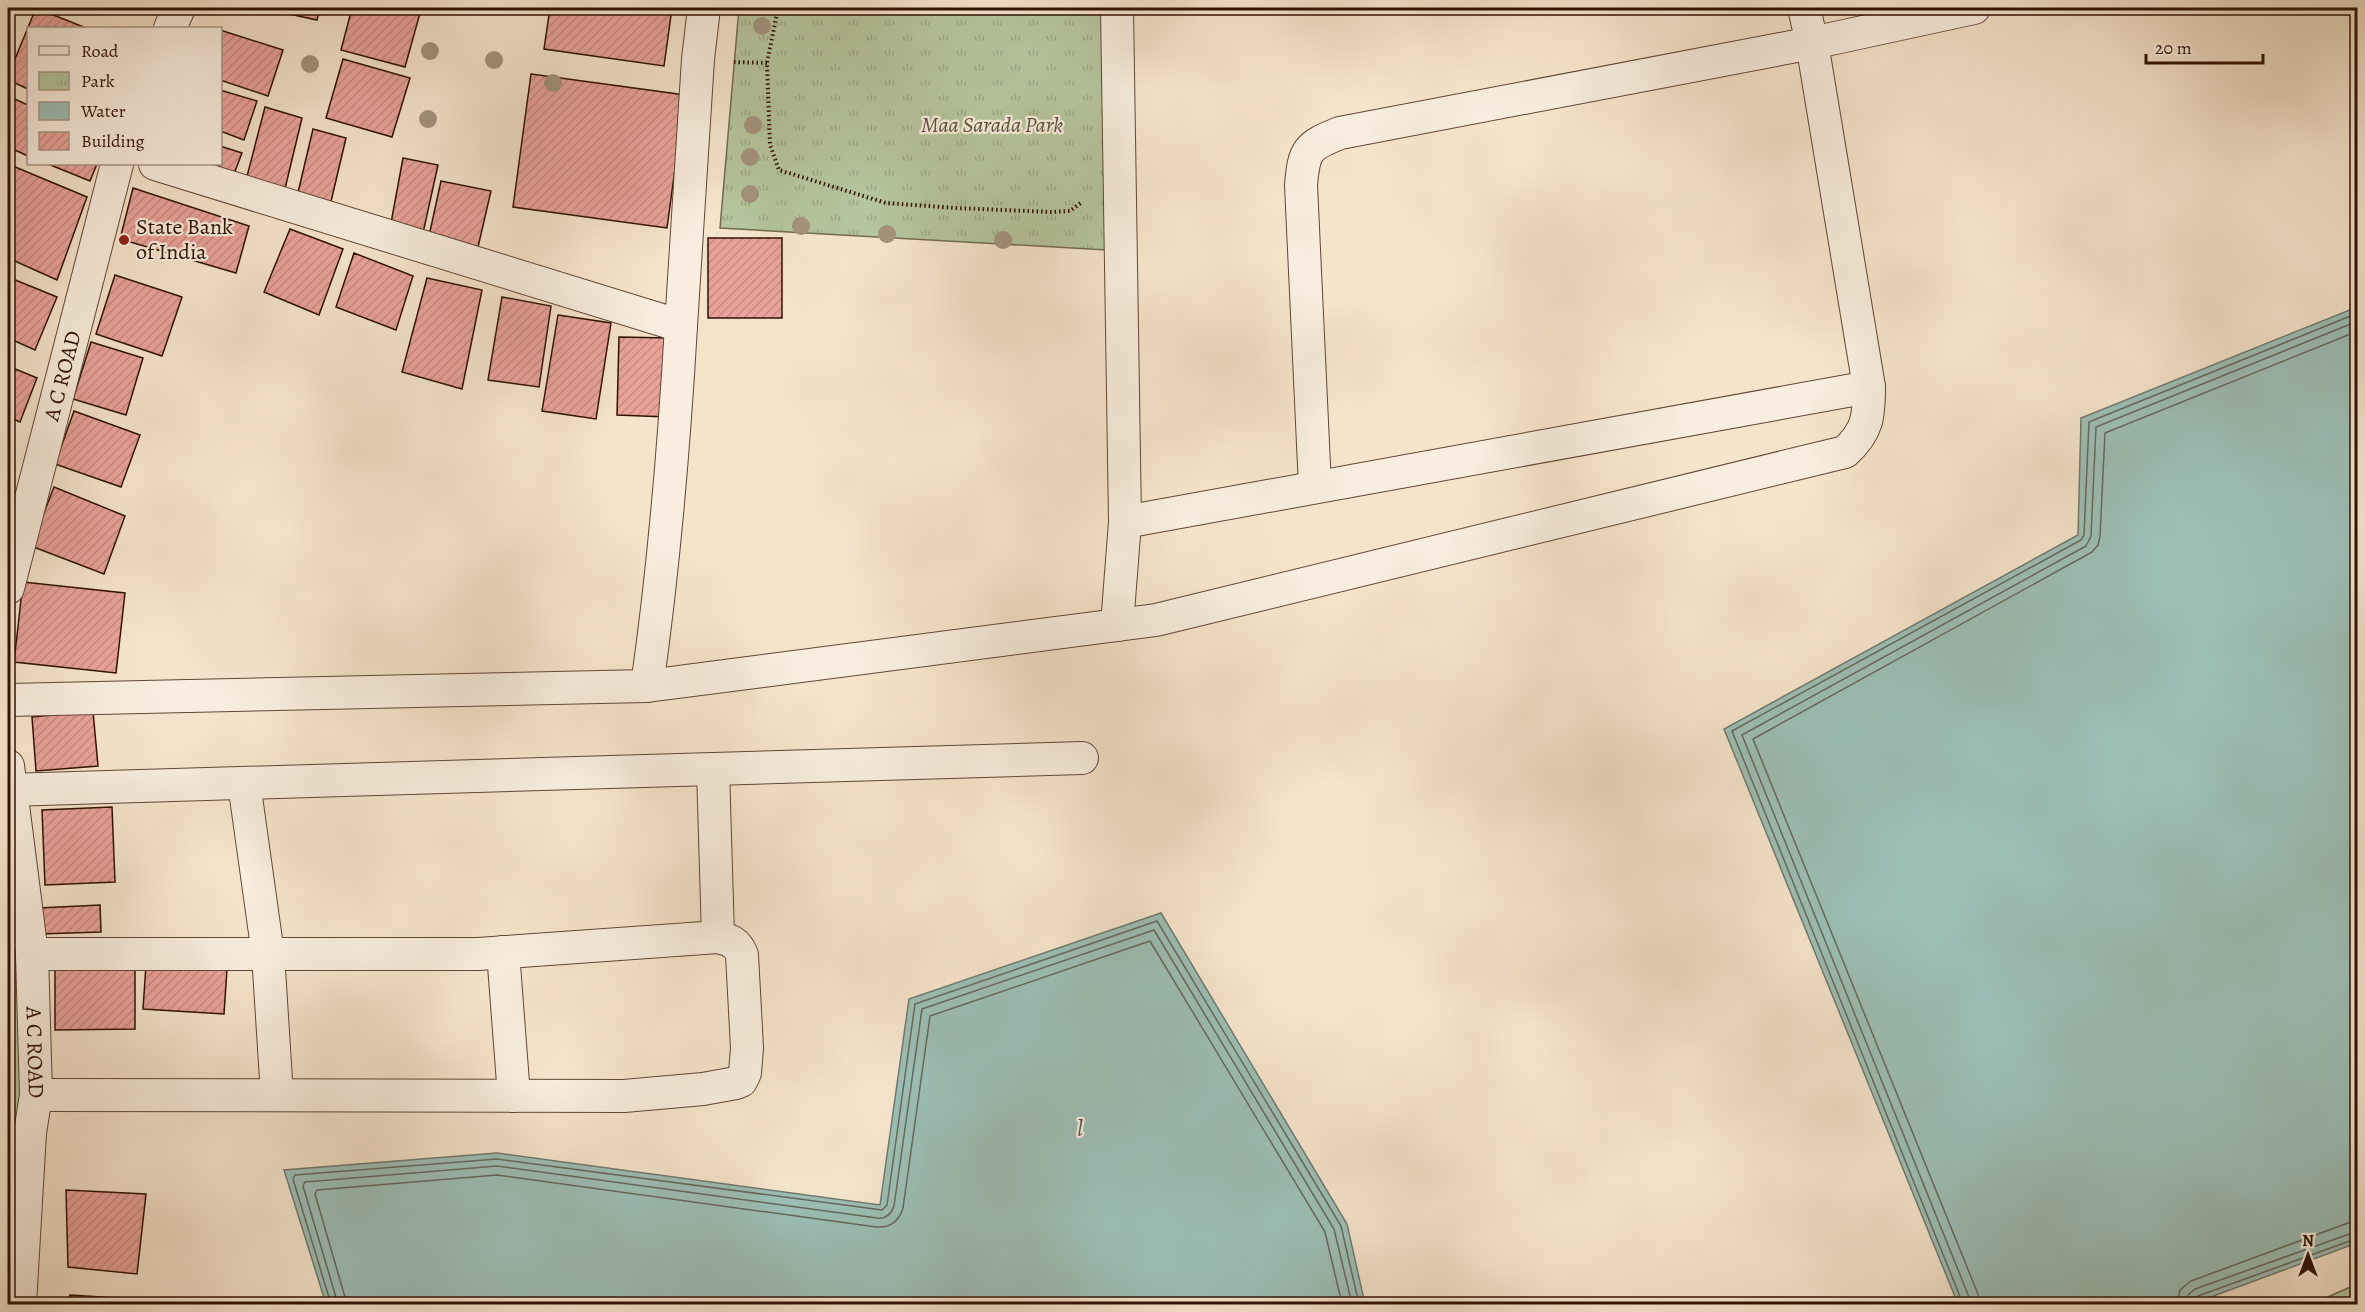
<svg xmlns="http://www.w3.org/2000/svg" width="2365" height="1312" viewBox="0 0 2365 1312" font-family="Alegreya,serif">
  <style>
    .green { fill: #b5c59d; stroke: #726b50; stroke-width: 1.5 }
    .park { fill: url(#park-tufts); stroke: #726b50; stroke-width: 1.5 }
    .water { fill: #9cbfb6; stroke: #70796f; stroke-width: 1.5 }
    .lines { fill: none; stroke-linecap: round; stroke-linejoin: round }
    .shore { stroke: #66685d; stroke-width: 1.5 }
    .building { fill: url(#building-hatch); stroke: #2f1104; stroke-width: 1.5 }
    .street-casing { stroke: #604636; stroke-width: 34 }
    .path { stroke: #2f1104; stroke-width: 4; stroke-dasharray: 1.5 3; stroke-linecap: butt }
    .street { stroke: #f8edde; stroke-width: 32 }
    .tree { fill: #a2937c }
    .poi-dot { fill: #8f2418; stroke: #f8edde; stroke-width: 2 }
    .labels { text-anchor: middle; dominant-baseline: central; stroke-width: 4.5; stroke-linejoin: round; paint-order: stroke }
    .park-label { font-size: 22px; font-style: italic; fill: #5e503a; stroke: #f8edde }
    .poi-label { font-size: 22px; fill: #2f1104; stroke: #f8edde; text-anchor: start }
    .street-label { font-size: 22px; fill: #2f1104; stroke: #f8edde }
    .water-label { font-size: 24px; font-style: italic; fill: #554e42; stroke: #f8edde }
  </style>
  <defs>
    <pattern id="park-tufts" width="24" height="20" patternUnits="userSpaceOnUse" patternTransform="scale(1.5)"><rect width="24" height="20" fill="#b5c59d"/><path d="M3 7l-1-3M5 7V3M7 7l1-3M15 17l-1-3M17 17v-4M19 17l1-3" fill="none" stroke="#9ca886"/></pattern>
    <pattern id="building-hatch" width="6" height="6" patternUnits="userSpaceOnUse" patternTransform="scale(1.5)"><rect width="6" height="6" fill="#e9a29a"/><path d="M-1 1l2-2M0 6l6-6M5 7l2-2" fill="none" stroke="#c88a83"/></pattern>
  </defs>
  <rect width="100%" height="100%" fill="#f5e4cc"/>
  <filter id="stains"><feTurbulence type="fractalNoise" baseFrequency=".00333" numOctaves="4"/><feColorMatrix values="0 0 0 0 .2 0 0 0 0 .09 0 0 0 0 .02 0 0 0 .5 -.17"/></filter>
  <radialGradient id="worn" r=".72"><stop offset=".6" stop-color="#630" stop-opacity="0"/><stop offset="1" stop-color="#630" stop-opacity=".3"/></radialGradient>
  <g class="green">
    <polygon points="8,889 29,949 21,1122 8,1120"/>
    <polygon points="2357,1284 2357,1304 2312,1304"/>
  </g>
  <polygon class="park" points="739,8 1126,8 1124,251 720,228"/>
  <g class="water">
    <polygon points="2357,307 2357,1243 2192,1304 1958,1304 1724,729 2078,535 2081,418"/>
    <polygon points="1161,913 1347,1224 1365,1304 326,1304 284,1170 497,1153 880,1205 909,999"/>
  </g>
  <g class="lines">
    <g class="shore">
      <polyline points="331,1304 293,1179 295,1175 497,1159 882,1210 887,1205 915,1004 1157,921 1341,1226 1359,1304"/>
      <path d="M 338,1304 L 303,1186 L 305,1182 L 497,1166 L 877,1218 C 886,1219 891,1215 894,1206 L 922,1009 L 1154,930 L 1334,1229 L 1352,1304"/>
      <path d="M 347,1304 L 315,1194 L 317,1190 L 497,1175 L 876,1227 C 890,1228 899,1221 903,1208 L 930,1016 L 1150,941 L 1325,1232 L 1342,1304"/>
      <polyline points="1963,1304 1732,731 2081,540 2084,535 2089,422 2358,313"/>
      <polyline points="1970,1304 1969,1297 1742,735 2086,546 2091,536 2096,427 2358,321"/>
      <polyline points="1980,1304 1978,1294 1753,739 2092,552 2098,545 2100,536 2105,433 2358,331"/>
      <polyline points="2177,1304 2180,1290 2191,1281 2348,1223 2358,1222"/>
      <polyline points="2186,1304 2188,1295 2195,1289 2358,1231"/>
      <polyline points="2193,1304 2194,1300 2198,1296 2358,1238"/>
    </g>
  </g>
  <g class="building">
    <polygon points="36,8 86,28 28,28 28,89 8,80 8,76"/>
    <polygon points="262,8 320,8 317,20"/>
    <polygon points="352,8 400,8 420,13 405,67 341,50"/>
    <polygon points="550,8 672,8 664,66 544,49"/>
    <polygon points="220,30 283,50 268,96 220,80"/>
    <polygon points="343,59 410,78 392,137 326,118"/>
    <polygon points="531,74 685,95 667,228 513,207"/>
    <polygon points="220,90 257,101 244,140 220,131"/>
    <polygon points="8,96 28,105 28,156 8,147"/>
    <polygon points="265,107 302,118 283,197 245,184"/>
    <polygon points="313,129 346,138 329,210 296,201"/>
    <polygon points="220,146 242,153 232,179 184,164 220,164"/>
    <polygon points="403,158 438,165 423,233 391,223"/>
    <polygon points="8,164 87,197 57,280 8,258"/>
    <polygon points="48,164 97,164 90,181"/>
    <polygon points="441,181 491,191 478,247 429,236"/>
    <polygon points="133,188 249,226 236,273 120,239"/>
    <polygon points="290,229 343,249 319,315 264,292"/>
    <rect x="708" y="238" width="74" height="80"/>
    <polygon points="354,253 413,276 396,330 336,307"/>
    <polygon points="115,275 182,297 162,356 96,334"/>
    <polygon points="8,277 57,297 35,350 8,338"/>
    <polygon points="427,278 482,290 462,389 402,372"/>
    <polygon points="502,297 551,306 539,387 488,380"/>
    <polygon points="558,315 611,323 596,419 542,411"/>
    <polygon points="619,337 670,338 667,417 617,415"/>
    <polygon points="91,342 143,358 126,415 73,399"/>
    <polygon points="8,366 37,378 20,422 8,417"/>
    <polygon points="74,411 140,435 121,487 55,464"/>
    <polygon points="54,487 125,516 104,574 31,546"/>
    <polygon points="23,582 125,593 116,673 14,662"/>
    <polygon points="93,711 98,766 36,771 32,717"/>
    <polygon points="112,807 115,882 45,885 42,810"/>
    <polygon points="100,905 101,932 39,934 39,908"/>
    <polygon points="135,959 135,1029 55,1030 55,960"/>
    <polygon points="146,965 227,969 224,1014 143,1009"/>
    <polygon points="66,1190 146,1194 137,1274 68,1267"/>
    <polygon points="70,1295 133,1299 133,1304 67,1304"/>
  </g>
  <g class="lines">
    <defs>
      <g id="street">
        <polyline points="1117,8 1125,522"/>
        <polyline points="170,28 179,8"/>
        <polyline points="155,164 681,326 698,59 704,8"/>
        <path d="M 1315,487 L 1301,185 C 1304,150 1307,146 1340,133 L 1812,43 L 1974,8"/>
        <path id="s1" d="M 8,588 L 117,164"/>
        <polyline points="1117,625 1125,522 1869,387"/>
        <path d="M 647,686 C 664,567 674,447 681,326"/>
        <path d="M 8,700 L 647,686 L 1156,620 L 1845,452 C 1868,431 1869,416 1869,387 L 1812,43 L 1804,8"/>
        <path id="s2" d="M 8,766 L 32,954 L 36,1095 L 30,1133 L 20,1304"/>
        <polyline points="244,783 268,954 277,1095"/>
        <polyline points="8,790 1082,758"/>
        <polyline points="503,952 514,1096"/>
        <polyline points="32,954 478,954 718,937 713,769"/>
        <path d="M 36,1095 L 624,1096 L 703,1089 L 736,1083 L 741,1081 L 745,1073 L 747,1048 L 742,955 C 737,942 730,940 718,937"/>
      </g>
    </defs>
    <use href="#street" class="street-casing"/>
    <g class="path">
      <polyline points="778,8 767,63 770,145 779,170 886,203 956,208 1053,212 1070,211 1082,202"/>
      <polyline points="734,62 767,63"/>
    </g>
    <use href="#street" class="street"/>
  </g>
  <g class="tree">
    <circle cx="762" cy="26" r="9"/>
    <circle cx="430" cy="51" r="9"/>
    <circle cx="494" cy="60" r="9"/>
    <circle cx="310" cy="64" r="9"/>
    <circle cx="553" cy="83" r="9"/>
    <circle cx="428" cy="119" r="9"/>
    <circle cx="753" cy="125" r="9"/>
    <circle cx="750" cy="157" r="9"/>
    <circle cx="750" cy="194" r="9"/>
    <circle cx="801" cy="226" r="9"/>
    <circle cx="887" cy="234" r="9"/>
    <circle cx="1003" cy="240" r="9"/>
  </g>
  <circle class="poi-dot" cx="124" cy="240" r="6"/>
  <g class="labels">
    <g class="park-label">
      <text x="992" y="125">Maa Sarada Park</text>
    </g>
    <g class="poi-label">
      <text x="136" y="227">State Bank<tspan x="136" dy="25">of India</tspan></text>
    </g>
    <g class="street-label">
      <text stroke="none"><textPath href="#s1" startOffset="219">A C ROAD</textPath></text>
      <text stroke="none"><textPath href="#s2" startOffset="288">A C ROAD</textPath></text>
    </g>
    <g class="water-label">
      <text x="1080" y="1128">l</text>
    </g>
  </g>
  <rect width="2365" height="1312" fill="none" stroke="#f5e4cc" stroke-width="30"/>
  <rect x="9" y="9" width="2347" height="1294" fill="none" stroke="#2f1104" stroke-width="3"/>
  <rect x="15" y="15" width="2335" height="1282" fill="none" stroke="#2f1104" stroke-width="1.5"/>
  <rect x="27" y="27" width="195" height="138" fill="#f8edde" stroke="#a89587" stroke-width="1.5"/>
  <rect x="39" y="46" width="30" height="9" fill="#f8edde" stroke="#a89587" stroke-width="1.5"/>
  <text x="81" y="57" font-size="18" fill="#2f1104">Road</text>
  <rect x="39" y="72" width="30" height="18" fill="url(#park-tufts)" stroke="#a89587" stroke-width="1.5"/>
  <text x="81" y="87" font-size="18" fill="#2f1104">Park</text>
  <rect x="39" y="102" width="30" height="18" fill="#9cbfb6" stroke="#a89587" stroke-width="1.5"/>
  <text x="81" y="117" font-size="18" fill="#2f1104">Water</text>
  <rect x="39" y="132" width="30" height="18" fill="url(#building-hatch)" stroke="#a89587" stroke-width="1.5"/>
  <text x="81" y="147" font-size="18" fill="#2f1104">Building</text>
  <g transform="translate(2308 1255)" stroke="#f8edde" stroke-width="4.5" paint-order="stroke">
  <path d="M0-4.5L10 22L0 15L-10 22Z" fill="#2f1104"/>
  <text y="-9" font-size="16" font-weight="bold" text-anchor="middle" fill="#2f1104">N</text>
  </g>
  <path d="M2146 54v9h117v-9" fill="none" stroke="#2f1104" stroke-width="3"/>
  <text x="2155" y="54" font-size="18" fill="#2f1104" stroke="#f8edde" stroke-width="4.5" paint-order="stroke">20 m</text>
  <rect width="100%" height="100%" filter="url(#stains)"/>
  <rect width="100%" height="100%" fill="url(#worn)"/>
</svg>
